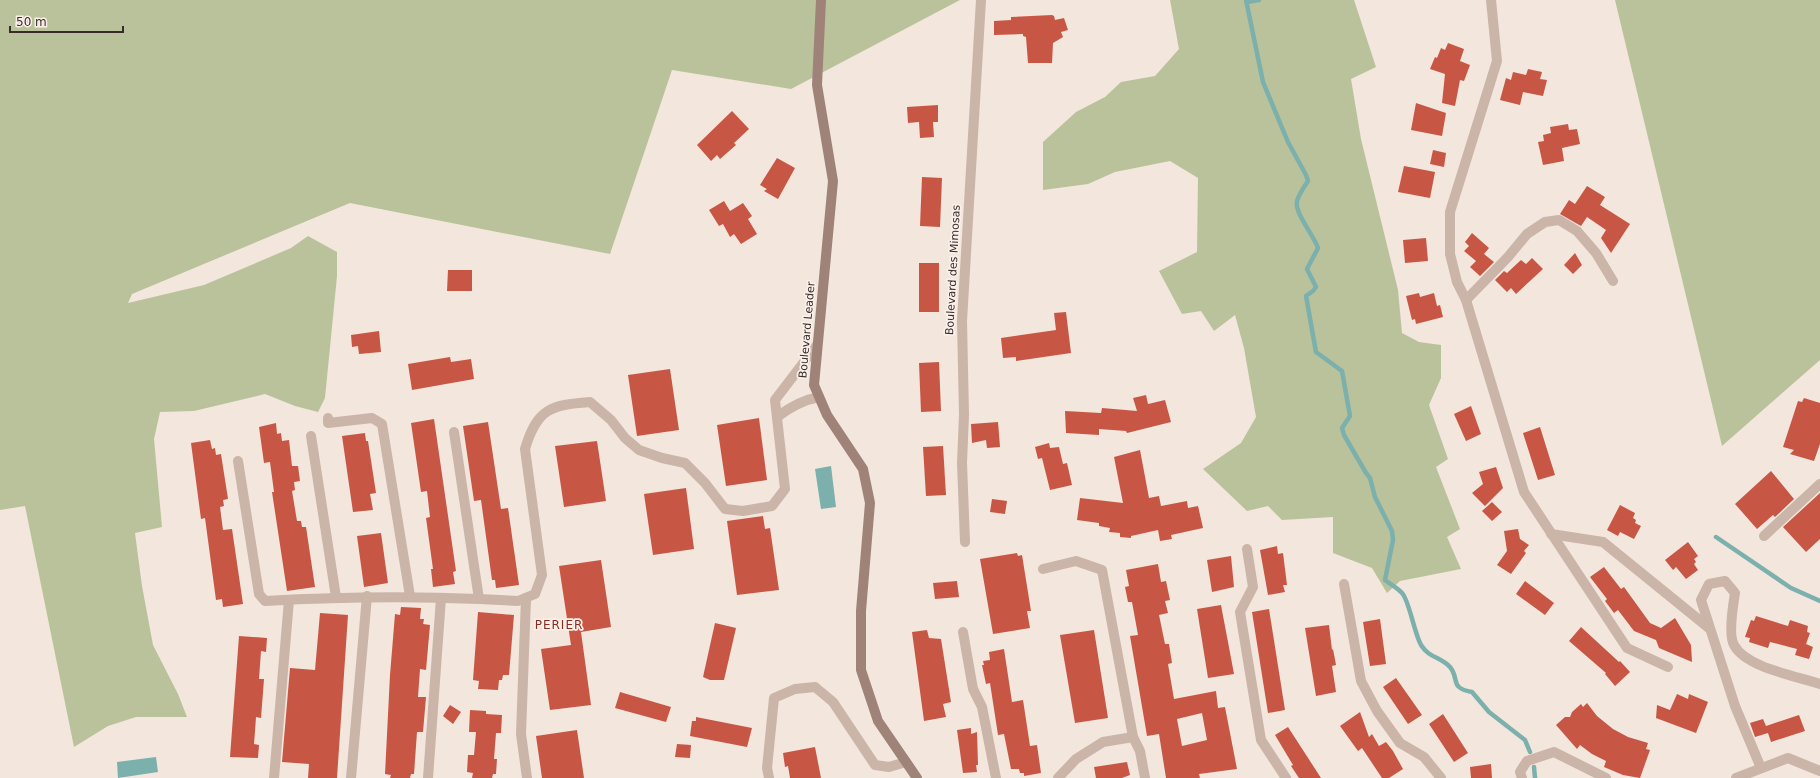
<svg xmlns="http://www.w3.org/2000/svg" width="1820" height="778" viewBox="0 0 1820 778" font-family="'DejaVu Sans',sans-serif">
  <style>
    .green { fill: #bac29c }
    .water { fill: #7bb0ac }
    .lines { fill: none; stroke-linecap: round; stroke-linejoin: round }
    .stream { stroke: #7bb0ac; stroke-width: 4.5 }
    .building { fill: #c85645; fill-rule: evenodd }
    .street { stroke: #cbb4a8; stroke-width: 10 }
    .secondary { stroke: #9f8379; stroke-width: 10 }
    .labels { text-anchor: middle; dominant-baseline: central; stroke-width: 3.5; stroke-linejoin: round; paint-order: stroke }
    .street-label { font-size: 11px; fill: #382b28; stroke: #faf0e9 }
    .neighbourhood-label { font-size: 12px; letter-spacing: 1px; fill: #882d20; stroke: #faf0e9 }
  </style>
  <rect width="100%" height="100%" fill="#f3e6dd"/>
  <g class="green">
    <polygon points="0,0 960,0 791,89 672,70 610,254 350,203 132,294 128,303 204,285 291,248 308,236 337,252 337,276 325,398 318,412 295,406 265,394 194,411 160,412 154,439 162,527 135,533 142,586 153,645 178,694 187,717 136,717 108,726 74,747 25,506 0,510"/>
    <polygon points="1170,0 1354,0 1376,67 1351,79 1361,139 1398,290 1402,333 1419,342 1441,345 1441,378 1429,405 1448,459 1436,467 1460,529 1447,537 1461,569 1400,581 1387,593 1372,568 1333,553 1333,517 1282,520 1268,506 1247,511 1203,469 1241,443 1256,417 1244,348 1235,315 1214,331 1201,311 1182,314 1159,271 1197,252 1198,178 1170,161 1115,172 1088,184 1043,190 1043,142 1076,112 1105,97 1121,82 1155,76 1179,49"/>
    <polygon points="1615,0 1820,0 1820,360 1722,446"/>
  </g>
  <g class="water">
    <polygon points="831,466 836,507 821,509 815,469"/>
    <polygon points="156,757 158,772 118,778 117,762"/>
  </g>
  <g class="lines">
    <g class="stream">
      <path d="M 1246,0 L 1263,82 L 1288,142 L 1306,175 L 1308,181 C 1304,187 1299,194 1297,201 C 1294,212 1314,236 1318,248 L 1307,269 L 1316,287 L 1313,291 L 1306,296 L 1316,352 L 1342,371 L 1350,416 L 1342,428 L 1344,435 L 1366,473 L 1370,478 L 1375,497 L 1392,531 L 1393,540 L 1385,580 C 1390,584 1398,588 1402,593 C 1409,600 1414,632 1421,645 C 1429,658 1441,657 1450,667 C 1460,679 1449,688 1472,692 L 1489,712 L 1525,740 L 1530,752"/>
      <polyline points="1247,2 1259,0"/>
      <polyline points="1716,537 1791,588 1820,601"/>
      <polyline points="1534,767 1535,778"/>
    </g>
  </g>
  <g class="building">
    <polygon points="1052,15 1054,16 1055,20 1064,18 1068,30 1061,32 1063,37 1053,43 1052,63 1028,63 1026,37 1023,36 1023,34 994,35 994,21 1011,20 1011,17"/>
    <polygon points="1448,43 1464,49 1460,61 1470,65 1464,81 1460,80 1455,106 1442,103 1445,74 1430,69 1435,57 1437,58 1441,48 1445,50"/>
    <polygon points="1528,69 1542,72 1540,79 1547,80 1543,96 1523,92 1520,105 1500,100 1506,78 1511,80 1513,72 1526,75"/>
    <polygon points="1416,103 1446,113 1442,136 1411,130"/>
    <polygon points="938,105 938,122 933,122 934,137 920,138 919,122 908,123 907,107"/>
    <polygon points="732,111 749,129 734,143 736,145 720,159 717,155 711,161 697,145"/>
    <polygon points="1568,124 1569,130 1577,129 1580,144 1562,148 1564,161 1543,165 1538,142 1544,141 1543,135 1551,133 1550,127"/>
    <polygon points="1433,150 1446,153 1444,167 1430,164"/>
    <polygon points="777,158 795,168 778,199 764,191 767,189 760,185"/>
    <polygon points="1404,166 1435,172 1430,198 1398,192"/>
    <polygon points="922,177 942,178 940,227 920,226"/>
    <polygon points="1587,186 1605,197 1600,205 1630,224 1611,253 1601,238 1606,230 1587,217 1581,226 1560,214 1569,200 1575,204"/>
    <polygon points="724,201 730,211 743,203 752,216 748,219 757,234 741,244 734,234 730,237 723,224 719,226 709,210"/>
    <polygon points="1472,233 1489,248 1484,254 1494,262 1480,276 1470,267 1476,261 1464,251 1469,246 1465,242"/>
    <polygon points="1426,238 1428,261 1405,263 1403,240"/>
    <polygon points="1575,253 1582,265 1573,274 1564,265"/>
    <polygon points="1532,258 1543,269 1516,294 1511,288 1507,292 1495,280 1504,271 1507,273 1521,260 1526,264"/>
    <rect x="919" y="263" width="20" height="49"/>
    <polygon points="448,270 472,270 472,291 447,291"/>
    <polygon points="1419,293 1420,297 1434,293 1437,306 1440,305 1443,317 1416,324 1415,319 1412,320 1406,296"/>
    <polygon points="1066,312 1071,353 1016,361 1016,357 1003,358 1001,338 1056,330 1054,313"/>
    <polygon points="379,331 381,352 359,354 358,346 352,347 351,335"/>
    <polygon points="450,357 451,362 471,359 474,379 412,390 408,364"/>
    <polygon points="939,362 941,411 921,412 919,363"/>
    <polygon points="670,369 679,430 637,436 628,375"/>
    <polygon points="1146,395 1148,404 1165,400 1171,422 1127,433 1126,431 1099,429 1099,435 1066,433 1065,411 1101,413 1102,408 1137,411 1133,398"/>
    <polygon points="1804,398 1820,403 1820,444 1814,461 1790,454 1794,450 1783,447 1798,401 1802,402"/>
    <polygon points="1471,406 1481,434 1466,441 1454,414"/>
    <polygon points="759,418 767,480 726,486 717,425"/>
    <polygon points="434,419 456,571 453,572 455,584 433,587 431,569 433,569 426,518 430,517 427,491 421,492 411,423"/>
    <polygon points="488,422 501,509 508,508 519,585 496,588 495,580 492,580 481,500 474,501 463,426"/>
    <polygon points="998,422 1000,447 987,448 986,440 972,443 971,424"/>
    <polygon points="276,423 277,434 281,433 282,441 289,440 292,466 298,466 300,481 294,482 295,490 292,491 297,521 301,521 302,527 306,527 315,587 287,591 272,492 274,492 270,462 264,463 259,427"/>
    <polygon points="1540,427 1555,475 1538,480 1523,433"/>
    <polygon points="365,433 366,441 368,441 376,493 370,494 373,510 353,512 342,436"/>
    <polygon points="210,440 212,449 215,448 216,455 221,454 228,499 223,500 224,506 220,507 223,530 232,529 243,604 223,607 222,599 216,600 205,518 201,519 191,443"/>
    <polygon points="597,441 606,501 564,507 555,446"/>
    <polygon points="1049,443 1050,448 1059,447 1063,464 1067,463 1072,485 1050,490 1042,458 1038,459 1035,447"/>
    <polygon points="943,446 946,495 926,496 923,447"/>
    <polygon points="1140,450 1149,498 1159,496 1161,506 1187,501 1188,508 1198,506 1203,528 1171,535 1172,539 1160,541 1158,530 1131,536 1131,538 1120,537 1120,533 1109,532 1110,528 1099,526 1099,523 1077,520 1080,498 1123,503 1114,457"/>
    <polygon points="1496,467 1503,488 1485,506 1472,493 1483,484 1479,472"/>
    <polygon points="1771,471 1794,499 1775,517 1773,515 1757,529 1735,504"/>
    <polygon points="686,488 694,549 653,555 644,494"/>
    <polygon points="1820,493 1820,539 1806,552 1783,527"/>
    <polygon points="992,499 1007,501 1005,514 990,512"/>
    <polygon points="1492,502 1502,512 1492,521 1482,511"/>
    <polygon points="1620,505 1635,513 1633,518 1636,520 1635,523 1641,526 1634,539 1620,532 1618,536 1607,530"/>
    <polygon points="763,516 765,529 770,528 779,590 737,595 727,521"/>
    <polygon points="1518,529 1520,539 1529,545 1524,551 1526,553 1511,574 1497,565 1507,551 1504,531"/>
    <polygon points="381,533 388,583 364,587 357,536"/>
    <polygon points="1688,542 1698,556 1694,559 1696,562 1694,564 1698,570 1686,579 1676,567 1673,570 1665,560"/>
    <polygon points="1277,546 1278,554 1283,553 1287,585 1283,585 1285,592 1268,595 1260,550"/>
    <polygon points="1017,553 1018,556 1022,555 1031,611 1027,611 1030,628 993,634 980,559"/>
    <polygon points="1231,556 1234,587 1212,592 1207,560"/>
    <polygon points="601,560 611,627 581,632 591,705 550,710 541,649 571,645 559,566"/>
    <path d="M 1158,564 L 1161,582 L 1166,581 L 1170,600 L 1165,601 L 1168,613 L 1159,615 L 1165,644 L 1169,644 L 1172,663 L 1168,664 L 1174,699 L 1216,691 L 1218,708 L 1225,707 L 1237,769 L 1199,774 L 1200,778 L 1166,778 L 1159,734 L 1147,736 L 1130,636 L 1138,635 L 1132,602 L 1128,602 L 1125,587 L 1129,586 L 1126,570 ZM 1202,713 L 1207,740 L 1182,746 L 1177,719 Z"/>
    <polygon points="1604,567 1621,589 1624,587 1650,623 1661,628 1675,618 1691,645 1692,662 1659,648 1656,640 1634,631 1618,610 1614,613 1605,601 1607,599 1590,577"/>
    <polygon points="957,581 959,597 935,599 933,583"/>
    <polygon points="1525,581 1554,603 1545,615 1516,594"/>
    <polygon points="1221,605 1234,674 1208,678 1197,609"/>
    <polygon points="401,607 421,608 420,619 424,619 423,624 430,625 426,670 420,669 418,697 426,697 423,732 417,732 414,774 411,774 410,778 390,778 391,775 385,774 390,675 395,614 400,615"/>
    <polygon points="1269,609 1285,710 1268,713 1252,612"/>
    <polygon points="478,612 514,615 509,675 503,675 502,680 499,680 498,690 478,689 479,681 473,680"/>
    <polygon points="320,613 348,615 337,778 308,778 309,764 282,762 290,668 315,670"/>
    <polygon points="1756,616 1788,626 1790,620 1808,626 1807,632 1810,633 1806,644 1813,647 1809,659 1795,655 1797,649 1770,642 1768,648 1749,642 1750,638 1745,637 1751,620 1754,621"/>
    <polygon points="1380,619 1386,664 1370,666 1363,622"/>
    <polygon points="715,623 736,628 724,680 710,680 703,677"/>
    <polygon points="1329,625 1332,650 1333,649 1336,665 1332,666 1336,692 1316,696 1305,628"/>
    <polygon points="1581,627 1619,662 1620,661 1630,672 1615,686 1605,674 1606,673 1569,641"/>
    <polygon points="927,630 929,638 941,639 951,702 943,704 946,717 924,721 912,632"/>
    <polygon points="1094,630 1108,718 1075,723 1060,635"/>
    <polygon points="239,636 267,638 266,652 261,651 259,679 264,679 261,718 256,717 255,731 254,744 259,745 258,758 230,757"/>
    <polygon points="1004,649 1012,702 1023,700 1030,746 1037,745 1041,773 1024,776 1024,773 1020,773 1019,769 1011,769 1004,734 998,735 990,683 986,684 982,665 984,665 983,661 990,660 989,652"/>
    <polygon points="1396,678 1422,715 1408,724 1383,687"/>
    <polygon points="620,692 671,707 666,722 615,708"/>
    <polygon points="1677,694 1688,699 1689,694 1708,702 1696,733 1656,718 1657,705 1670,710"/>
    <polygon points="1587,703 1597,716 1613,729 1628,737 1648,743 1646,749 1650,750 1640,778 1623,775 1604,767 1606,761 1592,754 1580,745 1577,749 1556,725 1565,717 1570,717 1572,712 1581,704 1583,707"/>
    <polygon points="450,705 461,712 453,724 443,716"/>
    <polygon points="470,710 486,711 486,714 502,715 501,733 496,733 494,759 497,759 496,774 493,774 492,778 472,778 473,773 467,772 468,755 474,755 476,732 469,732"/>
    <polygon points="1360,712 1369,737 1372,734 1379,746 1386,742 1393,751 1403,769 1389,778 1382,778 1362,748 1358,751 1340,726"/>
    <polygon points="1443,714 1468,753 1454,762 1429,724"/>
    <polygon points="1799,715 1805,731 1771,742 1768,733 1755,737 1750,723 1763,719 1766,726"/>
    <polygon points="696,717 752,728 747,747 690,736 692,721 696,721"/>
    <polygon points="1288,727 1321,778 1299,778 1291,766 1293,765 1275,735"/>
    <polygon points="971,728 971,734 977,732 978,765 976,765 977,772 963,773 957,730"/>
    <polygon points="577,730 584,778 542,778 536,736"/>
    <polygon points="677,744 691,745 690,758 675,757"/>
    <polygon points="815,747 821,778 790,778 788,766 785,767 783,753"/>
    <polygon points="1127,762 1130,775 1122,778 1096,778 1094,767"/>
    <polygon points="1491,764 1492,778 1471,778 1470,767"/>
  </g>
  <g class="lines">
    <g class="street">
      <polyline points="1491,0 1497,61 1450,212 1450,254 1457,282 1466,300 1524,492 1627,648 1668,667"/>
      <polyline points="1466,300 1508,257 1527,234 1545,222 1559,220 1577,231 1596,253 1613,281"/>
      <path d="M 777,417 C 790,407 803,400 819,397"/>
      <polyline points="328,418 328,423 372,418 382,424 410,596"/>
      <path d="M 454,432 L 479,599 L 518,601 L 535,594 L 542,575 L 525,449 C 537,409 550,405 590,402 L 611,420 L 625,438 L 639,450 L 662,458 L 685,463 L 705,483 L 725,509 L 743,511 L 772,506 L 785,489 L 775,400 L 817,345"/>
      <polyline points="311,436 336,597"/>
      <path d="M 238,461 L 259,594 L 265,601 C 336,597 407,596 479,599"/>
      <polyline points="1551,534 1603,542 1709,628"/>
      <polyline points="1764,536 1820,484"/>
      <polyline points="965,542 962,463 964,415 962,321 981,0"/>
      <polyline points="1247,549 1253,587 1240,612 1261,740 1286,778"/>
      <polyline points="1043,569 1076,561 1102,570 1133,737"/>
      <polyline points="1344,584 1361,681 1377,711 1400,743 1424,757 1441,778"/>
      <polyline points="526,598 521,734 527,778"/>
      <polyline points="963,632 973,689 982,707 996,778"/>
      <path d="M 1761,768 L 1735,706 L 1701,600 L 1709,584 L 1725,581 L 1735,593 C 1733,605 1728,635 1734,645 C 1746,668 1797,676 1820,684"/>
      <polyline points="274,778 289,600"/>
      <polyline points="351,778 367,596"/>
      <polyline points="428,778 441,598"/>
      <polyline points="769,778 767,768 774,698 795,689 815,687 833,702 875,765 889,767 906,762"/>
      <polyline points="1058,778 1076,759 1103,742 1133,737 1140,751 1145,778"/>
      <polyline points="1522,778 1520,772 1527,761 1554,752 1606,778"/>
      <polyline points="1736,778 1788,758 1820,771"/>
    </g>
    <polyline class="secondary" points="821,0 817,85 833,181 814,385 827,415 863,469 870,503 861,611 861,670 878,721 917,778"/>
  </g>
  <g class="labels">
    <g class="street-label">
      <text transform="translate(953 270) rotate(-87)">Boulevard des Mimosas</text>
      <text transform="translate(807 330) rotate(-85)">Boulevard Leader</text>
    </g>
    <g class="neighbourhood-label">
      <text x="559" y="625">PERIER</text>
    </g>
  </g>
  <path d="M10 26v6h113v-6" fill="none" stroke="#382b28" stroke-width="2"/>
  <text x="16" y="26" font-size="12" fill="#382b28" stroke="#faf0e9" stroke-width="3" paint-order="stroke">50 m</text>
</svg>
